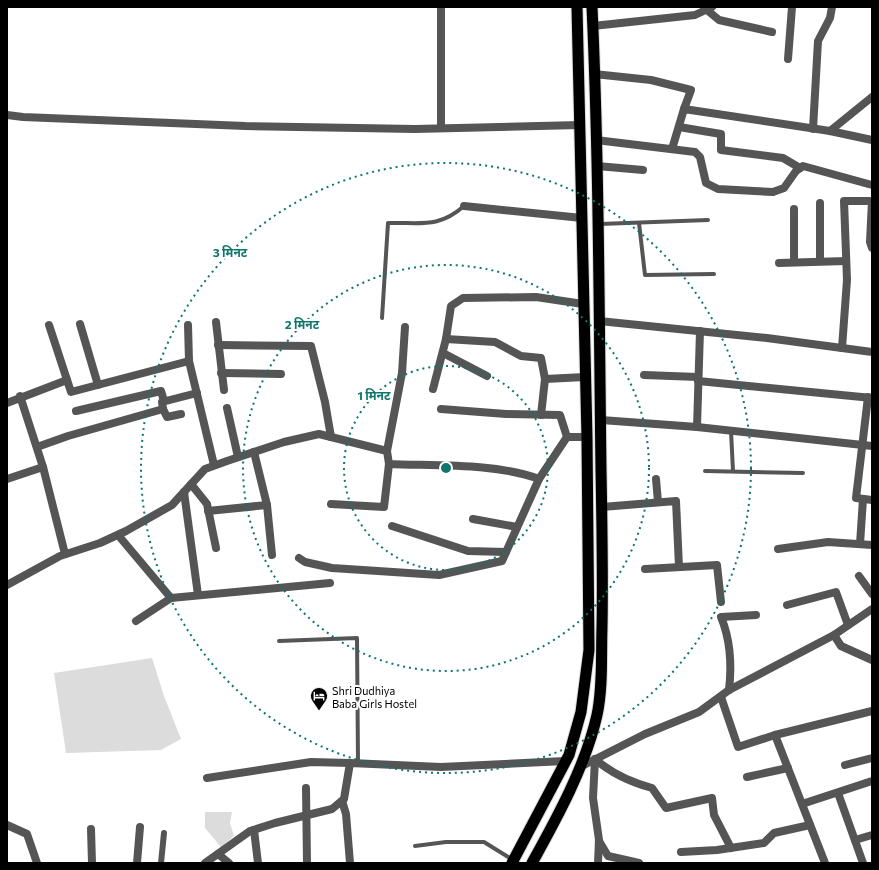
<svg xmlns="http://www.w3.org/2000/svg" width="879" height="870" viewBox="0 0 879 870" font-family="Commissioner,'Noto Sans Devanagari',sans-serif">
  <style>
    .green { fill: #dcdcdc }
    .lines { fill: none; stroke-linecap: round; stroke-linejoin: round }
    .trunk-casing { stroke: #dbdbdb; stroke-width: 13 }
    .service { stroke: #555; stroke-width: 4 }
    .pedestrian { stroke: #555; stroke-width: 6 }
    .minor { stroke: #555; stroke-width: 8 }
    .trunk { stroke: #000; stroke-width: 11 }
    .ring { fill: none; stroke: #0f766e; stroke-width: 2; stroke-dasharray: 2 4 }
    .labels { text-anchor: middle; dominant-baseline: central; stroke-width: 4; stroke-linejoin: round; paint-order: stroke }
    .poi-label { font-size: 11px; fill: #000; stroke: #fff; text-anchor: start }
    .centre { fill: #0f766e; stroke: #fff; stroke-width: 2 }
    .ring-label { font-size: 12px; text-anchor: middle; font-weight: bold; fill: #0f766e; stroke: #fff; stroke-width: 4; stroke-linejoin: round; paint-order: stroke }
  </style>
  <rect width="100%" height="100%" fill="#fff"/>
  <g class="green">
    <polygon points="152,658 164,696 181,739 161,750 66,753 54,673"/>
    <polygon points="205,812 232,812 230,823 234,836 221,847 205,828"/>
  </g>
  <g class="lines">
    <defs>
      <g id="trunk">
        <polyline points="512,863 569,755 581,712 589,650 587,437 577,7"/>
        <path d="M 532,863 C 557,818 586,765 597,715 C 603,687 601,656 602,628 C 603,575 602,523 601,470 C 599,316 599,161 592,7"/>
      </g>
    </defs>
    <use href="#trunk" class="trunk-casing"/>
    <g class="service">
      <polyline points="639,223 645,275 714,274"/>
      <polyline points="600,224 708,220"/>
      <path d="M 382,318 L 388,223 C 420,222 438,229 464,206"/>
      <polyline points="731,431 733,471"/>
      <polyline points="705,471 803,473"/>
      <polyline points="279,641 357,638 358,763"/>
      <polyline points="415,846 446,842 484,842 513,860"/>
    </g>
    <polyline class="pedestrian" points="161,863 164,833"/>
    <g class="minor">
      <polyline points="441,7 441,128"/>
      <polyline points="707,10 719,20 772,32"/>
      <polyline points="593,26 695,15 712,7"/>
      <polyline points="788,59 792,7"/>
      <polyline points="594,74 651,80 691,90 684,109"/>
      <polyline points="7,115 23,117 245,126 415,129 580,125"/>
      <polyline points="679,127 721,134 721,150 783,158 800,168"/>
      <polyline points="813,129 818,41 830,18 832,7"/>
      <polyline points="830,131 872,97"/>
      <polyline points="596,140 695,152 700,157 706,183 718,189 773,192 784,188 796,171 803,166 872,185"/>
      <polyline points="672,149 684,109 830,131 872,140"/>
      <polyline points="597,166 643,170"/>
      <polyline points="820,203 820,261"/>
      <polyline points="464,206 582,218"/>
      <polyline points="794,262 794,209"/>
      <polyline points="779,263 846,261"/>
      <polyline points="599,321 767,338 872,352"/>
      <polyline points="216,322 224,390"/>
      <polyline points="80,324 98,385"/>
      <polyline points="49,325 71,392 189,361"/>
      <polyline points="188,325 189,361 214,465"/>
      <polyline points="446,339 495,342 521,356 541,358 545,379 585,377"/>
      <polyline points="218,345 311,346 325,402 331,437"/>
      <polyline points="842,348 847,280 844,201 872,201 870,242 872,248"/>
      <polyline points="443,353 487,376"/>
      <polyline points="221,373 281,374"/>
      <polyline points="644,375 698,377"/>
      <polyline points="698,381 872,398"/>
      <polyline points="433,389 446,339 451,306 463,298 536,297 583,304"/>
      <polyline points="20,396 43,467 65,554"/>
      <polyline points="868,397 856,498 872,500"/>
      <polyline points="7,403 67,380"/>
      <polyline points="227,408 238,457"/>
      <polyline points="163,409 167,417 181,414"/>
      <polyline points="441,409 506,414 560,415 567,437"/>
      <polyline points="76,411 161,391 164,401"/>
      <polyline points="541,415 545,379"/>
      <polyline points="601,420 697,427 872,446"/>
      <polyline points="697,427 700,331"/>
      <polyline points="37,447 68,436 163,409 162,402 197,393"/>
      <polyline points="387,451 402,373 405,327"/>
      <polyline points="254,452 267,505 272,555"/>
      <polyline points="7,479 43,467"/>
      <polyline points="656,479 658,502"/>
      <polyline points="191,484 207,504 216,548"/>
      <polyline points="184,492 198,595"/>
      <polyline points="331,504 384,507 389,464"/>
      <polyline points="602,507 676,501 679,567"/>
      <polyline points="208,511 267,505"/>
      <polyline points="473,519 517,527"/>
      <polyline points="392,526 468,551 506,552"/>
      <polyline points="118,535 171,598 330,583"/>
      <polyline points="860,544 863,499"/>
      <polyline points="778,549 828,542 872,545"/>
      <polyline points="299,558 305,562 332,568 439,575 502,561 539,479"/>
      <polyline points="645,569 717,565 721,602"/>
      <polyline points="859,576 872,594"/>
      <path d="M 7,585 L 60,556 L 100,543 L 126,531 L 172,505 L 205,469 L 227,461 L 284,442 L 319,434 L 387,451 L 389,464 C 435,466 497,463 539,479 L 567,437 L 587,437"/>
      <polyline points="787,605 836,592 848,625"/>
      <polyline points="136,621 171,598"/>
      <polyline points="834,635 841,646 872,660"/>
      <path d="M 729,690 C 732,664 731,641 721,617 L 756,615"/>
      <polyline points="721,697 738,747 775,735 872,711"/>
      <polyline points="775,735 825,863"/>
      <path d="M 595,759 C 612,774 630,782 652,788 L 666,808 L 712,798 L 714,815 L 731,848"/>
      <polyline points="595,759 593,798 599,840 598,863"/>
      <polyline points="845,765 872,758"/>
      <polyline points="580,767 645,734 699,712 729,690 834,635 872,609"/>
      <polyline points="747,777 788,768"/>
      <polyline points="207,778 311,762 350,763"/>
      <polyline points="306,788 307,863"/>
      <polyline points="838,793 863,863"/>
      <polyline points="342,801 346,814 350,863"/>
      <polyline points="802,804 872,781"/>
      <polyline points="7,825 27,834 37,863"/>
      <polyline points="91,829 92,863"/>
      <polyline points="254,830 258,863"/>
      <polyline points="855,840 872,835"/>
      <polyline points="599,841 608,856 639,863"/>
      <polyline points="681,852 717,850 764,843 774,833 810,825"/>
      <polyline points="218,854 229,863"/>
      <polyline points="137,863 140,827"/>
      <polyline points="205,863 250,831 275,823 332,809 344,799 350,763 441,767 565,761"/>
    </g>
    <use href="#trunk" class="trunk"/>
  </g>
  <g class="ring">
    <circle cx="446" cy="468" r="102"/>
    <circle cx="446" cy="468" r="203"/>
    <circle cx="446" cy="468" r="305"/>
  </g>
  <defs>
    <symbol id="hotel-pin" viewBox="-11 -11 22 30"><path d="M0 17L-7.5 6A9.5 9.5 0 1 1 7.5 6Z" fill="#000" stroke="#fff"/><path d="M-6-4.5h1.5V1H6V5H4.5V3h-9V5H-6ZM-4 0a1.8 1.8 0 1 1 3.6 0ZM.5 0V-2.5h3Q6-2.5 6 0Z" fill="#fff"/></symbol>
  </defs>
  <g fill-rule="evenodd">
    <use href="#hotel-pin" x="309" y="686" width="20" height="27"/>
  </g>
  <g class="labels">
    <g class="poi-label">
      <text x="332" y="690">Shri Dudhiya<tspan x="332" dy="13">Baba Girls Hostel</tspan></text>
    </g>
  </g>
  <circle cx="446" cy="468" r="6" class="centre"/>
  <g class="ring-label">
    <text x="230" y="257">3 मिनट</text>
    <text x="302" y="329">2 मिनट</text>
    <text x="374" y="400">1 मिनट</text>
  </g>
  <rect width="879" height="870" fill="none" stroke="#000000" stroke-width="16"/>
</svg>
